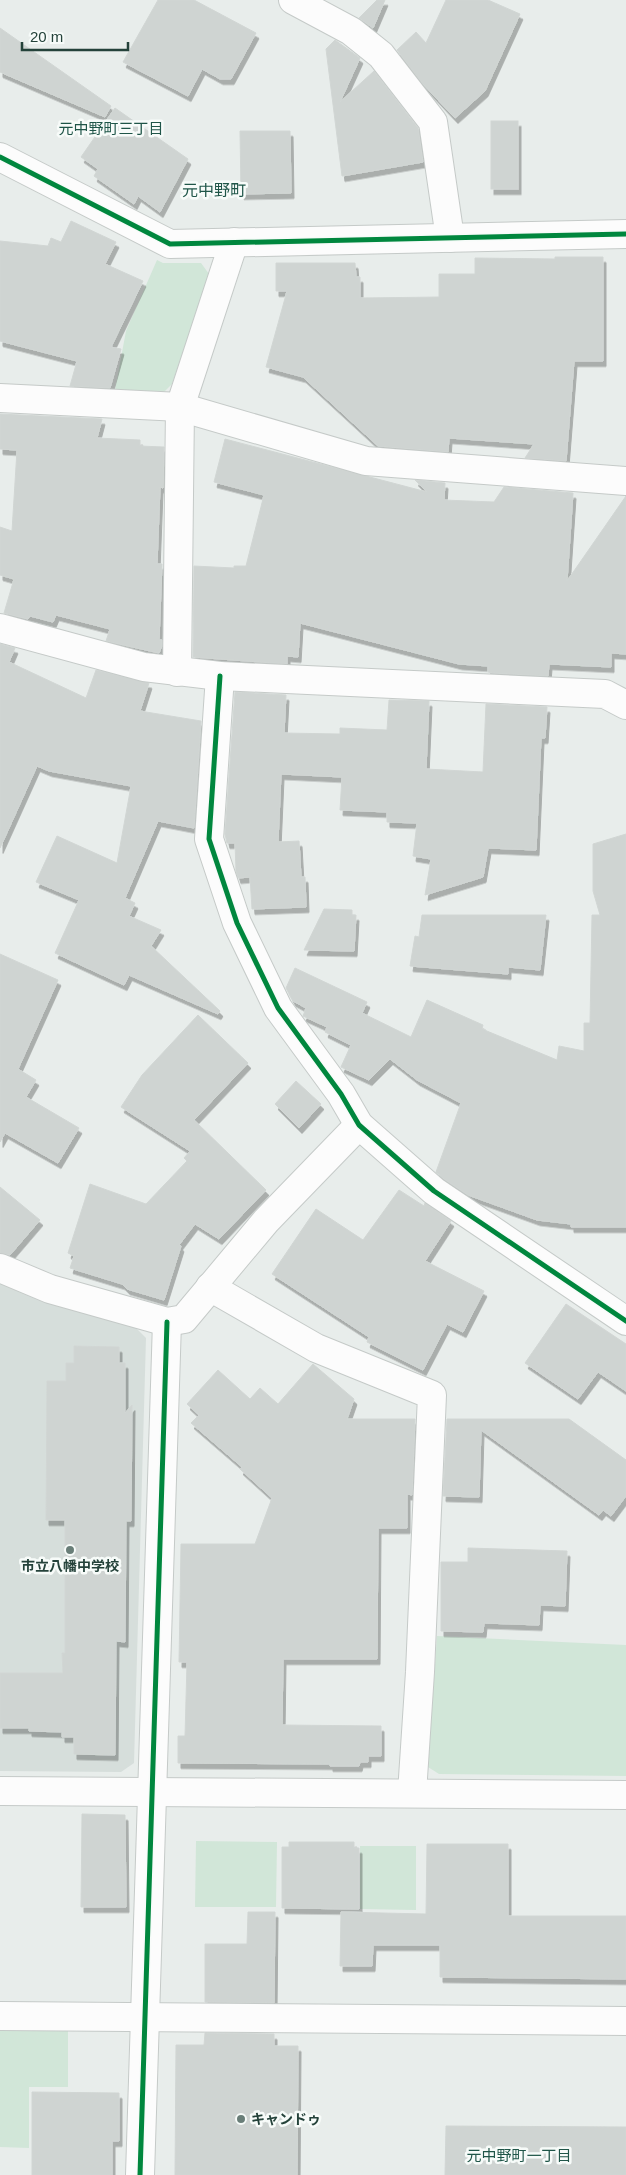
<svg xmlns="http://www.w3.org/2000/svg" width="626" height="2175" viewBox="0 0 626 2175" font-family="Helvetica,'Noto Sans JP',sans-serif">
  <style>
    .built { fill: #d6dedb }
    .green { fill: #d1e6d8 }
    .building { fill: #cfd4d2; stroke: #d1d6d4; filter: url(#shadow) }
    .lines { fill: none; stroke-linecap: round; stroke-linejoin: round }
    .street-casing { stroke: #c5cac8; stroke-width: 30 }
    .street { stroke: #fcfcfc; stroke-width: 28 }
    .cycleway-casing { stroke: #f7fbf9; stroke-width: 8 }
    .cycleway { stroke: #00873e; stroke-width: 5 }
    .poi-dot { fill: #697e78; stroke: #f7fbf9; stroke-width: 2 }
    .labels { text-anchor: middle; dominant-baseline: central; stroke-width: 5; stroke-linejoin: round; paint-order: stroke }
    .poi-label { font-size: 14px; font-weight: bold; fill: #24423a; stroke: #f7fbf9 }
    .neighbourhood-label { font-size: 15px; fill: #1f5548; stroke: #f7fbf9 }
    .quarter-label { font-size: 16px; fill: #1f5548; stroke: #f7fbf9 }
  </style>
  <defs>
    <filter id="shadow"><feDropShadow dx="3" dy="5.5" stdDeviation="0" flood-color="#0004"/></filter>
  </defs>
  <rect width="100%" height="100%" fill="#e8edeb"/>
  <polygon class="built" points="0,1282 130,1322 146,1338 134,1763 121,1772 0,1771"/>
  <g class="green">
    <polygon points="157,260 163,263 201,263 209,274 172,384 164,392 115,390 126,331"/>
    <polygon points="437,1636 626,1645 626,1776 439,1774 428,1767"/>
    <polygon points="196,1841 277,1842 276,1907 195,1907"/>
    <polygon points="360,1846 416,1846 416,1910 360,1909"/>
    <polygon points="0,2030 68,2030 68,2087 29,2087 29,2148 0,2147"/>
  </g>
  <g class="building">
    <polygon points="158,0 194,0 256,33 231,79 220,79 202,69 188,96 123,62"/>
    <polygon points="377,0 385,0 373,28 359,18"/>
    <polygon points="446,0 488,0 520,14 485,91 455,118 422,83 397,50 416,32 426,43"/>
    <polygon points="0,28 111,106 105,117 0,72"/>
    <polygon points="335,40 360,58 340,102 374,71 418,128 423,162 342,176 326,49"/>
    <polygon points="115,108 188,159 160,212 138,196 134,204 94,176 98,169 81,157"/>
    <rect x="491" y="121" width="27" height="68"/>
    <polygon points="240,131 290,131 291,193 241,194"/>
    <polygon points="71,221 116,242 105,264 143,281 111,347 121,349 110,388 70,386 77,361 0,341 0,241 48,246 51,238 61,242"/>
    <polygon points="555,257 603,257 603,361 574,361 566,461 525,458 534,444 449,438 448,452 378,446 303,377 266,367 287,291 276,291 276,263 355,263 356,277 360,277 360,298 439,297 439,274 475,274 475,258 555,259"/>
    <polygon points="0,414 102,419 97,438 140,440 140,446 164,447 163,488 160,487 157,564 162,564 159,640 162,640 162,646 159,653 106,641 110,629 56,615 53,622 30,616 28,619 4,613 14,579 0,575 0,527 12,531 17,450 0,449"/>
    <polygon points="225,439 427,492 415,480 445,483 444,500 494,502 504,487 573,493 567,581 626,496 626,654 611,653 611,667 549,664 548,676 493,673 488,672 488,666 459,664 300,623 298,657 287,656 287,664 193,657 194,566 234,568 234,566 246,566 264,495 214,482"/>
    <polygon points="0,644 15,648 9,662 86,698 96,670 149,683 140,711 201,721 194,828 158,821 125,898 135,903 129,916 161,930 151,946 220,1011 218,1014 129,975 124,985 55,953 79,900 36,882 57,836 117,863 131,786 49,771 37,766 0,848"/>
    <polygon points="235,692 286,695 284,733 340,734 340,728 387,730 389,700 429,701 426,769 483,772 486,704 547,707 545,738 541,738 536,850 488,848 483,877 425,895 431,859 413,856 417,823 387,822 387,812 340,810 342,777 281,774 278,842 299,841 301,877 305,877 306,907 252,909 250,877 238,878 236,871 235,843 227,843 225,834"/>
    <polygon points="626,834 626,1227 571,1227 571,1224 537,1220 468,1195 444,1179 436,1172 461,1103 417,1080 390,1059 369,1080 341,1067 351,1045 325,1032 327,1027 303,1016 306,1008 293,1001 286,988 295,968 367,1002 362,1013 411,1037 427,1000 483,1025 482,1029 557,1060 559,1046 584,1051 584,1023 590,1023 592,915 600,915 593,891 593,844"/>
    <polygon points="324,909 352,910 352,915 356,915 354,951 304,950"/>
    <polygon points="422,915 546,915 540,970 508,967 508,974 410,966 415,936 419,937"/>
    <polygon points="0,954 58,980 18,1069 36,1080 26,1097 79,1128 58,1163 5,1133 0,1142"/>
    <polygon points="198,1015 248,1063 194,1120 266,1190 219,1239 195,1224 179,1245 181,1246 164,1300 127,1289 122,1284 70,1268 74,1256 68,1253 90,1184 146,1204 187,1161 184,1158 190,1151 121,1107 142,1075"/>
    <polygon points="296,1081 321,1104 299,1128 275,1104"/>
    <polygon points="0,1187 40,1220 10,1255 0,1253"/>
    <polygon points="399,1190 424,1206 425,1203 451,1221 425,1261 484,1291 463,1332 447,1324 423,1370 367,1342 369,1337 272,1274 316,1209 363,1240"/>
    <polygon points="566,1304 626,1344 626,1391 598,1372 578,1399 525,1363"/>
    <polygon points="74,1346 119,1347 119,1363 125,1363 125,1413 132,1405 131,1521 126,1521 125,1642 116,1641 115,1755 74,1754 74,1737 62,1737 62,1732 29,1731 29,1728 0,1728 0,1673 63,1673 62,1653 65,1653 65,1520 46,1520 47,1381 66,1381 66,1363 74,1363"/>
    <polygon points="313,1364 354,1399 347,1419 415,1419 412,1495 407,1494 407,1528 378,1528 377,1659 283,1659 282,1725 381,1726 381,1756 368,1756 368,1762 360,1762 359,1766 330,1766 330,1764 178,1763 178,1736 185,1736 187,1662 179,1662 181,1544 255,1544 272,1498 240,1469 242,1467 191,1423 199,1415 187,1404 218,1370 250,1399 260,1388 278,1404"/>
    <polygon points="447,1419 569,1419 626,1460 626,1496 611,1516 603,1510 599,1515 481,1430 479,1497 443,1496"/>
    <polygon points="468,1548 567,1551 565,1606 540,1605 539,1625 484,1623 483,1632 441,1631 441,1562 468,1562"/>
    <polygon points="82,1814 125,1815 126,1907 81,1907"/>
    <polygon points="289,1842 354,1842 354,1848 359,1848 359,1909 282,1908 282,1847 289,1847"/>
    <polygon points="427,1844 508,1844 508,1916 626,1916 626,1979 440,1977 440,1945 373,1945 372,1966 340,1966 341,1912 426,1914"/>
    <polygon points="248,1912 275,1912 274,2003 205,2002 205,1944 247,1944"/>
    <polygon points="205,2033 274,2034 274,2046 298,2046 297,2175 175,2175 176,2045 204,2045"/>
    <polygon points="32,2092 119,2093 119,2141 112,2141 112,2175 32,2175"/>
    <polygon points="446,2126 626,2127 626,2175 445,2175"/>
  </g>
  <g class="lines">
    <defs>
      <g id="street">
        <polyline points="293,0 351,31 381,55 433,122 450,238"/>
        <polyline points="0,157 170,244 626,234"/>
        <polyline points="0,398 180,407 366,461 626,481"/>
        <polyline points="0,628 144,667 220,676 605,694 626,705"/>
        <polyline points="177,672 180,407 234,242"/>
        <polyline points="220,676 209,839 237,923 278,1008 341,1094 359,1125 434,1191 626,1321"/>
        <polyline points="0,1268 50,1289 167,1322 184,1319 266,1221 359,1125"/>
        <polyline points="210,1287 316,1348 432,1395 420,1672 412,1793"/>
        <polyline points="0,1791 626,1795"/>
        <polyline points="0,2016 626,2021"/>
        <polyline points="140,2175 167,1322"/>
      </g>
    </defs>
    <use href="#street" class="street-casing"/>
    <use href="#street" class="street"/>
    <defs>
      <g id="cycleway">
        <polyline points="0,157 170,244 626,234"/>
        <polyline points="220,676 209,839 237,923 278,1008 341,1094 359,1125 434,1191 626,1321"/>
        <polyline points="140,2175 167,1322"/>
      </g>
    </defs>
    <use href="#cycleway" class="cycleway-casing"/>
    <use href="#cycleway" class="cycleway"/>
  </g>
  <g class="poi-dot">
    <circle cx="70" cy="1550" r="5"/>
    <circle cx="241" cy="2119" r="5"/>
  </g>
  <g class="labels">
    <g class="poi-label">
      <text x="70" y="1566">市立八幡中学校</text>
      <text x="251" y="2119" text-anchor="start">キャンドゥ</text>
    </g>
    <g class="neighbourhood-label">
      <text x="111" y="128">元中野町三丁目</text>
      <text x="519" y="2155">元中野町一丁目</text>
    </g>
    <g class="quarter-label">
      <text x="214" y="190">元中野町</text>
    </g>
  </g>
  <path d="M22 42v8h106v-8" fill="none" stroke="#24423a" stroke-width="2.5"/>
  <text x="30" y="42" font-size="15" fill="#24423a" stroke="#f7fbf9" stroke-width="4" paint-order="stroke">20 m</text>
</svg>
